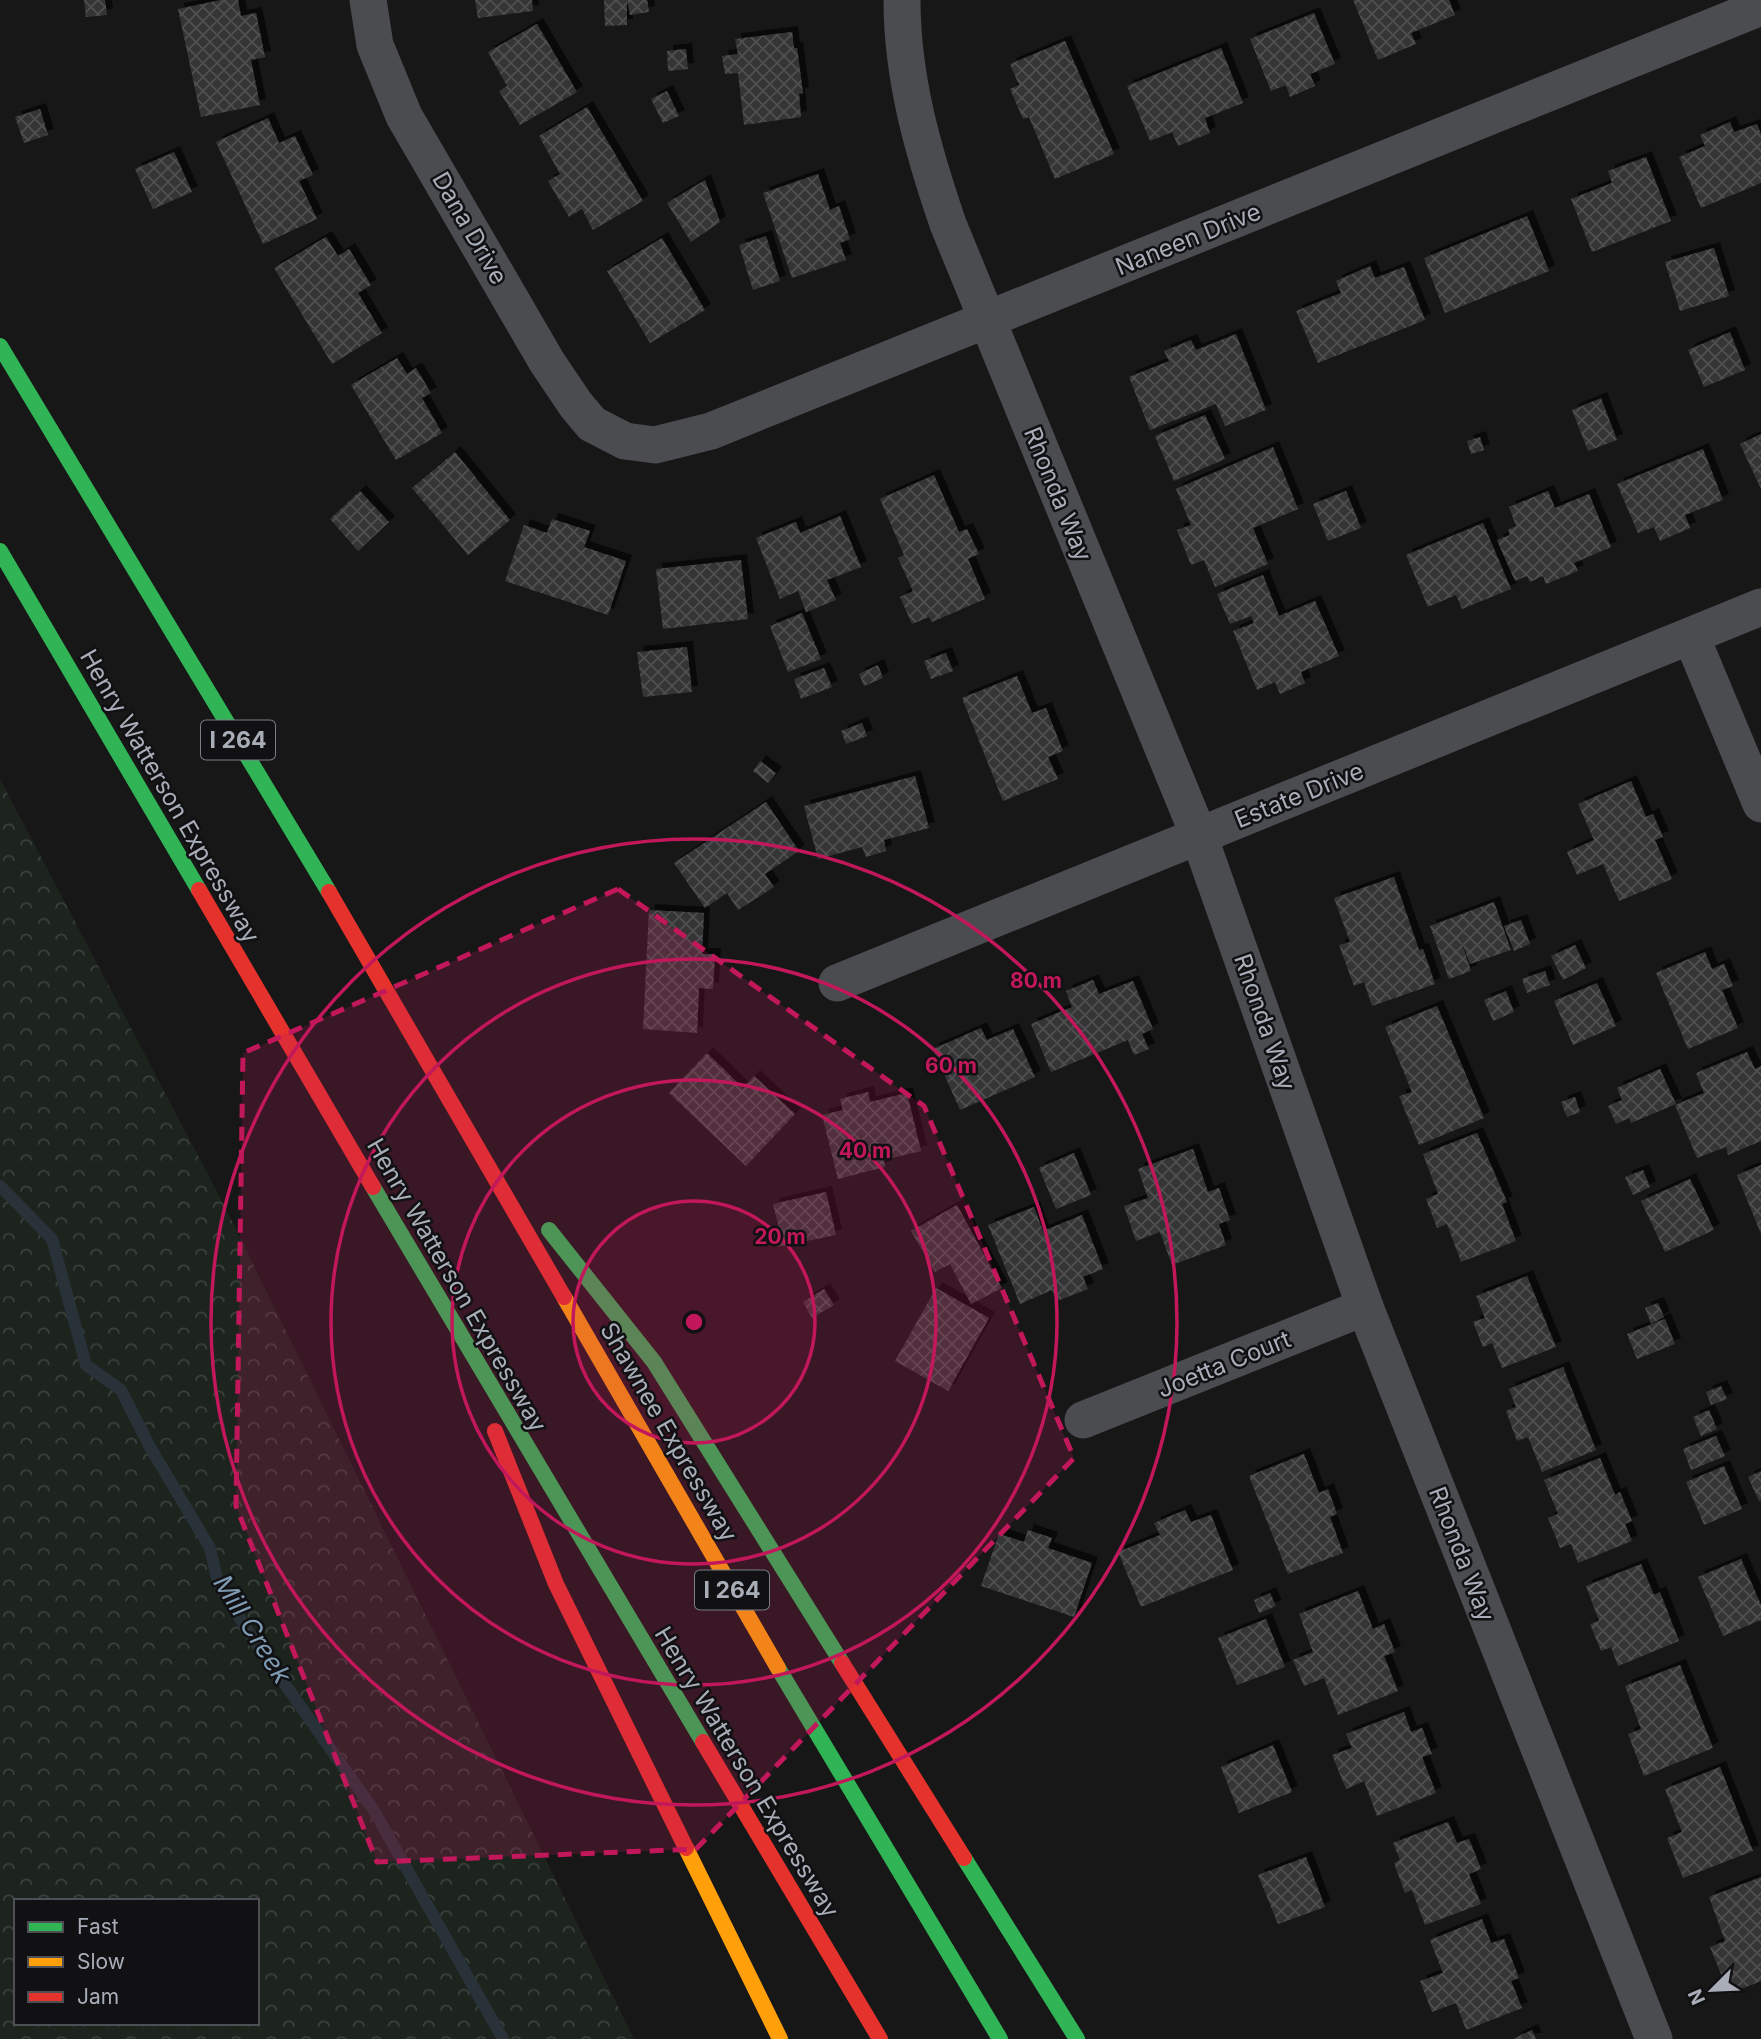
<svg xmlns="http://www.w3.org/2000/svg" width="1761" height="2039" viewBox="0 0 1761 2039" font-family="Inter,sans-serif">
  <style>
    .forest { fill: url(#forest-crowns); fill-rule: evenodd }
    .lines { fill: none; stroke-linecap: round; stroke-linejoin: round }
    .stream { stroke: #2a3239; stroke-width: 12 }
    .building { fill: url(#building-cross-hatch); filter: url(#shadow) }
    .street { stroke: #4b4c50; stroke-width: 37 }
    .fast { stroke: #30b455; stroke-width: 16 }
    .slow { stroke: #ff9f0a; stroke-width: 16 }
    .jam { stroke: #e5322d; stroke-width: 16 }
    .marked { fill: #c2185b; fill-opacity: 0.2; stroke: #c2185b; stroke-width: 5; stroke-dasharray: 14 9; stroke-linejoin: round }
    .ring { fill: none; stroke: #c2185b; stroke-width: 3.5 }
    .labels { text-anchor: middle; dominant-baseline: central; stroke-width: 5; stroke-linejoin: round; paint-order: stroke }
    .shield { fill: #111113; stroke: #7b7e86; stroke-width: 2 }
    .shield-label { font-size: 23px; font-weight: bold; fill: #a8adb8 }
    .street-label { font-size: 24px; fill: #a8adb8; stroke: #111113 }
    .water-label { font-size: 26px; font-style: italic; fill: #7f9bb3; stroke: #111113 }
    .centre { fill: #c2185b; stroke: #111113; stroke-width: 3.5 }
    .ring-label { font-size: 21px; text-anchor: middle; font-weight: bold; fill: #c2185b; stroke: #111113; stroke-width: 5; stroke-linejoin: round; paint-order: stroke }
  </style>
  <defs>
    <pattern id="forest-crowns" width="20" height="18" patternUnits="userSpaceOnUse" patternTransform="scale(1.75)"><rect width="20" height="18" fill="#1d241e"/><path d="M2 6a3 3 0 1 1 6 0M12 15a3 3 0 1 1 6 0" fill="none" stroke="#3b413d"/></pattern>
    <pattern id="building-cross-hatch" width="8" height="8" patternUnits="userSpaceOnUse" patternTransform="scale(1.75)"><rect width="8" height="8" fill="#353536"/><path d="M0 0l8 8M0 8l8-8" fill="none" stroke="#4f5051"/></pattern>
    <filter id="shadow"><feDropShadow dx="6" dy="-6" stdDeviation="0" flood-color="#0009"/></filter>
  </defs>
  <rect width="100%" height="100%" fill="#171717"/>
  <path class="forest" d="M 0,779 L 225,1207 L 634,2039 L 0,2039 ZM 16,1901 L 257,1901 L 257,2023 L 16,2023 Z"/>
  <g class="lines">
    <polyline class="stream" points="0,1186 52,1239 86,1365 121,1390 150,1447 210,1548 218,1583 253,1639 373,1809 503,2039"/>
  </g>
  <g class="building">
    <polygon points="84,0 105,0 107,15 86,17"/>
    <polygon points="221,0 238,0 241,16 256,13 265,57 251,60 260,105 201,117 178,9"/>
    <polygon points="475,0 532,0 533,11 478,18"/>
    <polygon points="604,0 627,0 627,25 605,26"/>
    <polygon points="627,0 647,0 649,12 630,15"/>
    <polygon points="1353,0 1449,0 1455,15 1411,33 1416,44 1378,60"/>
    <polygon points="1314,13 1335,64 1310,74 1315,86 1290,97 1286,85 1271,91 1250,39"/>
    <polygon points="537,24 577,92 520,125 499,91 507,86 488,52"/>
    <polygon points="792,32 794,48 797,48 803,93 799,94 801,117 744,125 738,73 725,74 722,56 738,54 735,39"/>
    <polygon points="1065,41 1114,154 1055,179 1029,117 1023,119 1010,89 1019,85 1010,64"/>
    <polygon points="1221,48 1243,103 1205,118 1210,133 1178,146 1172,132 1150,141 1127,86"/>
    <polygon points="686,49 688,69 668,71 667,51"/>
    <polygon points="667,91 679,116 663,123 651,99"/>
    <polygon points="587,107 643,201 593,230 582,209 569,217 548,181 560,174 539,136"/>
    <polygon points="40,109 48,135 24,143 15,117"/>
    <polygon points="268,118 279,143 295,136 313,175 299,181 317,219 263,244 216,142"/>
    <polygon points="1730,122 1734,132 1757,124 1761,134 1761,183 1701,208 1679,157 1705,146 1700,135"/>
    <polygon points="174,152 192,192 153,209 135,169"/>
    <polygon points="1646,157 1671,221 1592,252 1571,199 1612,183 1608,171"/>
    <polygon points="818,174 830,210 839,206 850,239 840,243 846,260 792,278 763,193"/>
    <polygon points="705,180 720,222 691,242 667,203"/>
    <polygon points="1527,216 1549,271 1445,313 1424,258"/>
    <polygon points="766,236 780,281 753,290 739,245"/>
    <polygon points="326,237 338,256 349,249 371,285 358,293 382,333 332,364 274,268"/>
    <polygon points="662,238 705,310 650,343 607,271"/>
    <polygon points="1714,248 1729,296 1680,311 1665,262"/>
    <polygon points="1370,266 1375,278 1404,267 1425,320 1318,363 1296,311 1341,293 1336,281"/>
    <polygon points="1730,332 1745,370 1704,387 1688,350"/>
    <polygon points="1236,334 1266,410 1225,426 1216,404 1150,430 1129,377 1169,361 1164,351 1191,340 1196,350"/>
    <polygon points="397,358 407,374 416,368 431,393 422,398 442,433 396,460 351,385"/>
    <polygon points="1601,398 1617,440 1588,451 1572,410"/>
    <polygon points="1205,415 1225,459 1174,481 1155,436"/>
    <polygon points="1761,434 1761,489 1740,444"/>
    <polygon points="1480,437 1484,450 1471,454 1467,441"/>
    <polygon points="1273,447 1298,509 1253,528 1268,564 1215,587 1204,560 1191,565 1177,530 1191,525 1176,489"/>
    <polygon points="1703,449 1723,500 1685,515 1690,528 1660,541 1654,527 1638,533 1617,484"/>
    <polygon points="455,452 510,520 468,555 412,488"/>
    <polygon points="934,475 959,532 967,529 979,554 968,559 985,599 932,622 929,617 912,624 900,597 913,591 898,558 904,555 880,499"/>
    <polygon points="360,491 389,522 358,551 330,519"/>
    <polygon points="1346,491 1361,528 1328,541 1313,504"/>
    <polygon points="1548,491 1555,508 1589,494 1611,547 1574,563 1578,571 1546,584 1543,576 1530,582 1527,576 1515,581 1497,540 1510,535 1508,530 1516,526 1509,507"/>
    <polygon points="840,516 861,567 827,580 836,600 806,612 798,591 780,599 756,538 796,522 800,533"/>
    <polygon points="552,519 590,531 584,547 626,561 608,615 505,581 524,525 547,533"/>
    <polygon points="1483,523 1511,589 1462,609 1456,595 1428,607 1406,555"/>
    <polygon points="741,560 748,619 663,629 656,569"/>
    <polygon points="1263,575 1279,616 1315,601 1339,656 1301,672 1305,683 1280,694 1275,682 1257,690 1233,631 1254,623 1251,616 1230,624 1217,594"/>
    <polygon points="802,613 821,659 788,672 770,626"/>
    <polygon points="687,647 692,692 643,697 637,652"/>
    <polygon points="946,653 953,671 931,679 924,661"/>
    <polygon points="878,665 883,678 864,686 859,674"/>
    <polygon points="824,668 832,687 801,699 794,679"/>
    <polygon points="1017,676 1032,713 1046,708 1063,751 1048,757 1058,779 1003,801 962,698"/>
    <polygon points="862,723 867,736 846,744 841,731"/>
    <polygon points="760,761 776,773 768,783 753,771"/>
    <polygon points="915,776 929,828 884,840 886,851 866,857 862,847 818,859 804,806"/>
    <polygon points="1631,781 1646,817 1653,814 1663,837 1655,840 1672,879 1619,901 1603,864 1577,875 1567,852 1594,840 1578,804"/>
    <polygon points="766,802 799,851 765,874 774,887 738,910 727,893 705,908 674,863"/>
    <polygon points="1394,877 1419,950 1423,949 1435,984 1372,1006 1364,982 1354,986 1339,945 1350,942 1334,898"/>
    <polygon points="1494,902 1511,950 1470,964 1459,935 1471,971 1449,979 1430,926"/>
    <polygon points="649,910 704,913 702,954 715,954 713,989 699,988 697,1033 643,1029"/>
    <polygon points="1521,920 1530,944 1514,951 1504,926"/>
    <polygon points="1575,945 1586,968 1563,980 1551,956"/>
    <polygon points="1705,952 1712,969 1724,964 1733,986 1722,990 1738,1028 1688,1049 1656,973"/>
    <polygon points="1545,971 1550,985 1527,993 1522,979"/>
    <polygon points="1093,980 1099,994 1133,981 1153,1029 1142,1034 1149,1049 1134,1055 1128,1040 1051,1072 1031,1024 1072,1007 1066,991"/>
    <polygon points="1597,983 1616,1026 1573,1045 1554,1001"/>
    <polygon points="1506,991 1514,1012 1493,1021 1484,1000"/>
    <polygon points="1437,1006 1484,1118 1419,1145 1399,1096 1412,1092 1385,1027"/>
    <polygon points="981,1028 987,1040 1013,1029 1035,1077 960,1110 933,1049"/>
    <polygon points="1747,1052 1755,1069 1761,1066 1761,1141 1728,1155 1726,1147 1697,1158 1675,1105 1704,1093 1696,1073"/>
    <polygon points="707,1053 743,1088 754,1076 795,1114 746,1166 669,1093"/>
    <polygon points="1660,1069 1676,1104 1631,1123 1629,1118 1616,1124 1608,1106 1622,1100 1617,1088"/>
    <polygon points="868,1092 870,1102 907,1093 921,1151 884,1160 885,1167 838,1179 822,1115 843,1110 840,1099"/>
    <polygon points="1575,1097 1580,1112 1567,1117 1561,1102"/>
    <polygon points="1477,1133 1507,1202 1502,1204 1516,1241 1461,1262 1447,1224 1437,1228 1426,1199 1438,1194 1423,1154"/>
    <polygon points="1193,1149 1208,1192 1219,1188 1230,1220 1219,1224 1226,1245 1172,1265 1160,1232 1136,1241 1124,1206 1148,1198 1138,1169"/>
    <polygon points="1074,1153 1091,1195 1056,1209 1039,1168"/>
    <polygon points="1761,1165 1761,1234 1737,1175"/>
    <polygon points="1643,1170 1650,1187 1633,1195 1625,1177"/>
    <polygon points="1690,1179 1714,1230 1665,1252 1641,1201"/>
    <polygon points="826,1192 836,1235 777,1247 773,1230 779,1228 773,1204"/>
    <polygon points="957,1205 1002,1288 971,1304 950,1264 935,1272 911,1231"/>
    <polygon points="1034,1207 1043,1231 1082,1215 1103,1269 1083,1277 1088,1289 1057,1301 1052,1290 1020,1304 988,1225"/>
    <polygon points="1527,1276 1556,1347 1502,1368 1492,1343 1483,1347 1473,1322 1485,1318 1476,1296"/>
    <polygon points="936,1288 989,1318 948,1391 895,1361"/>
    <polygon points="824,1289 834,1305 812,1318 803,1302"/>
    <polygon points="1658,1303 1664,1317 1651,1324 1645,1308"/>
    <polygon points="1665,1319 1675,1344 1637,1359 1627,1334"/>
    <polygon points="1563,1367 1596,1450 1542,1472 1528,1437 1517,1441 1506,1411 1516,1407 1509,1389"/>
    <polygon points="1721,1386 1727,1399 1711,1405 1706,1392"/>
    <polygon points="1709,1410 1717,1429 1701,1436 1693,1417"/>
    <polygon points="1716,1436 1725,1456 1691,1470 1683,1449"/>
    <polygon points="1304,1454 1319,1493 1328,1489 1337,1514 1330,1517 1343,1553 1288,1574 1249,1476"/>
    <polygon points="1600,1458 1615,1495 1620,1492 1632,1521 1625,1524 1632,1541 1578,1563 1571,1544 1560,1548 1548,1518 1558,1514 1544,1480"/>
    <polygon points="1724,1466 1742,1509 1704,1525 1686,1482"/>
    <polygon points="1761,1471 1761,1500 1759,1501 1748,1477"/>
    <polygon points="1185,1510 1191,1522 1211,1515 1233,1570 1141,1607 1118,1552 1160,1535 1154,1523"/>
    <polygon points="1028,1530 1052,1538 1048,1548 1092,1563 1074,1617 981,1586 999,1534 1024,1542"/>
    <polygon points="1741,1559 1761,1605 1761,1620 1723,1636 1698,1577"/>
    <polygon points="1641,1564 1654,1595 1660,1592 1679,1641 1618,1666 1611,1647 1601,1651 1590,1624 1599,1621 1586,1586"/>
    <polygon points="1358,1591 1373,1629 1384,1624 1395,1652 1384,1656 1398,1691 1338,1715 1324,1678 1304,1686 1293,1660 1313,1652 1299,1614"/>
    <polygon points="1270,1593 1276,1606 1259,1613 1254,1600"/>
    <polygon points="1266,1619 1285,1667 1237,1685 1218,1638"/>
    <polygon points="1680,1665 1713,1748 1644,1776 1628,1734 1641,1729 1625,1686"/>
    <polygon points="1404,1712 1411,1732 1422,1728 1432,1754 1422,1757 1436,1793 1377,1816 1364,1781 1346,1789 1332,1755 1352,1748 1346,1734"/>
    <polygon points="1273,1745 1292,1792 1239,1813 1221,1767"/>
    <polygon points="1720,1767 1753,1851 1683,1878 1667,1838 1682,1832 1665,1789"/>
    <polygon points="1448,1822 1457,1843 1469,1839 1481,1869 1469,1874 1481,1904 1425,1925 1412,1890 1405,1893 1394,1863 1400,1860 1393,1843"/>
    <polygon points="1306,1857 1325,1907 1278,1924 1258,1875"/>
    <polygon points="1761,1877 1761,1981 1729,1994 1710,1947 1725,1941 1709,1897"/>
    <polygon points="1482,1919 1491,1943 1504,1939 1519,1978 1511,1981 1522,2008 1466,2030 1456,2003 1432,2012 1420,1981 1443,1973 1430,1940"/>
    <polygon points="1532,2030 1536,2039 1513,2039"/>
  </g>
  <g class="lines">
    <g class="street">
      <polyline points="368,0 375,45 404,116 547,362 576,405 592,424 625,441 655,445 711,431 1761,7"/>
      <path d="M 902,0 C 902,78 923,151 948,224 L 1199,836 L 1365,1307 L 1654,2039"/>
      <polyline points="1691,636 1761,804"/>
      <polyline points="837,983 1761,607"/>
      <polyline points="1083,1420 1365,1307"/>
    </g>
    <g class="fast">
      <polyline points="0,346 329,892"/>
      <polyline points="0,551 199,890"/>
      <polyline points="373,1187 703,1742"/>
      <polyline points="549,1230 654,1362 842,1663"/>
      <polyline points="778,1668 1000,2039"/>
      <polyline points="964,1858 1077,2039"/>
    </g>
    <g class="slow">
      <polyline points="564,1297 778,1668"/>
      <polyline points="686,1848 780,2039"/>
    </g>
    <g class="jam">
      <polyline points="199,890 373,1187"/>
      <polyline points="329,892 564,1297"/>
      <polyline points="495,1431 556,1584 686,1848"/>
      <polyline points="842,1663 964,1858"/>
      <polyline points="703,1742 880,2039"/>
    </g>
  </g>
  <path class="marked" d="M 618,889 L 924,1106 L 1074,1458 L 696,1849 L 377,1862 L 236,1506 L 243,1053 Z"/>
  <circle cx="694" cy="1322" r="121" fill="#c2185b" fill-opacity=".12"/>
  <g class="ring">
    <circle cx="694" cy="1322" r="121"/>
    <circle cx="694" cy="1322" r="242"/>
    <circle cx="694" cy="1322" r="363"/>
    <circle cx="694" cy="1322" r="483"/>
  </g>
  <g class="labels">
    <g class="shield">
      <rect x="201" y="720.5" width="74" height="39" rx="5"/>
      <rect x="695" y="1570.5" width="74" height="39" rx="5"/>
    </g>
    <g class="shield-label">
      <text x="238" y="740">I 264</text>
      <text x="732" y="1590">I 264</text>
    </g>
    <g class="street-label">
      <text transform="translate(470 228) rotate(60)">Dana Drive</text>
      <text transform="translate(1188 239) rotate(-22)">Naneen Drive</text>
      <text transform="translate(1058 494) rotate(68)">Rhonda Way</text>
      <text transform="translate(1299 795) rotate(-22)">Estate Drive</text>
      <text transform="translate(170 796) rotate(60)">Henry Watterson Expressway</text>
      <text transform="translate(1265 1022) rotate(71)">Rhonda Way</text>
      <text transform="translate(457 1285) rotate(60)">Henry Watterson Expressway</text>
      <text transform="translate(1224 1364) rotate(-22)">Joetta Court</text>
      <text transform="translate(669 1432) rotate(60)">Shawnee Expressway</text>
      <text transform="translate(1462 1554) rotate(69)">Rhonda Way</text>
      <text transform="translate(747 1772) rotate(59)">Henry Watterson Expressway</text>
    </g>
    <g class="water-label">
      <text transform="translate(253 1629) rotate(58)">Mill Creek</text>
    </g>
  </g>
  <circle cx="694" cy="1322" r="10" class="centre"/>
  <g class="ring-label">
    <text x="1036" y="988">80 m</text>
    <text x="951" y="1073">60 m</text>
    <text x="865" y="1158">40 m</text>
    <text x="780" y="1244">20 m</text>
  </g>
  <rect x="14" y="1899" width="245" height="126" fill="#111113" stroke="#4d4f55" stroke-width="2"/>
  <rect x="28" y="1922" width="35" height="10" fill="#30b455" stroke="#4d4f55" stroke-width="2"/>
  <text x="77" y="1934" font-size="21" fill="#a8adb8">Fast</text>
  <rect x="28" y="1957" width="35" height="10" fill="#ff9f0a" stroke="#4d4f55" stroke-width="2"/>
  <text x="77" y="1969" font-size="21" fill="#a8adb8">Slow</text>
  <rect x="28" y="1992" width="35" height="10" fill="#e5322d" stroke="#4d4f55" stroke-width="2"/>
  <text x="77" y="2004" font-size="21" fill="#a8adb8">Jam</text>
  <g transform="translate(1712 1990) rotate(246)" stroke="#111113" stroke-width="5" paint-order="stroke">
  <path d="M0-5L12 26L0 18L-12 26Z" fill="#a8adb8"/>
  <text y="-10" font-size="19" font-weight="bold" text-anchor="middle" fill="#a8adb8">N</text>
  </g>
</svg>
